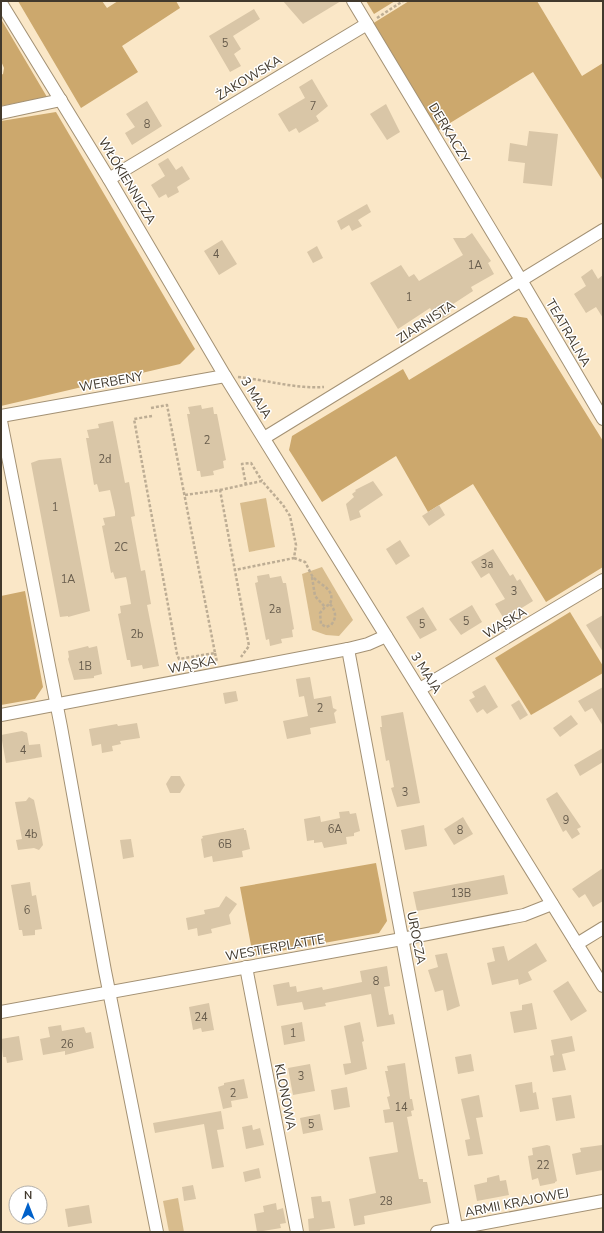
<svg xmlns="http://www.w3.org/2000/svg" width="604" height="1233" viewBox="0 0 604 1233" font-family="'Nunito Sans',sans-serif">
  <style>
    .green { fill: #d8bc8d }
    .forest { fill: #cca86d }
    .building { fill: #d9c6a7 }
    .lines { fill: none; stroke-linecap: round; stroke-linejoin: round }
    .minor-casing { stroke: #a39174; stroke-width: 14 }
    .path { stroke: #bdad94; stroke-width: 2.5; stroke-dasharray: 3 2; stroke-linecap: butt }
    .minor { stroke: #fff; stroke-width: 12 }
    .labels { text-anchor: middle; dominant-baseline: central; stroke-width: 3; stroke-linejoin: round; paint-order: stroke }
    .number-label { font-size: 11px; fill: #675c4c }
    .street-label { font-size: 13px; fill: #41392d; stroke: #fff }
  </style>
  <rect width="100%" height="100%" fill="#fae7c7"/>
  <g class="green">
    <polygon points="266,498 275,547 249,552 240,503"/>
    <polygon points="322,567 353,620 339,636 326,635 312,630 302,574"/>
    <polygon points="178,1198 184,1232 169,1232 163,1201"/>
  </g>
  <g class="forest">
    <polygon points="18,1 102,1 107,8 118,1 176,1 180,8 122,46 138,72 81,108"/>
    <polygon points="366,1 395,1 374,14"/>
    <polygon points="409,1 537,1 582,76 603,63 603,181 533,72 437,131 372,24"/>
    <polygon points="1,19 47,97 1,106 1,75 3,74 4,68 1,61"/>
    <polygon points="56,112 195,349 180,364 1,406 1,121"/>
    <polygon points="514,316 527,318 603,441 603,567 546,602 473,484 428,512 396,456 322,502 289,450 292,436 403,369 409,380"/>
    <polygon points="25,591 43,687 35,699 1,705 1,596"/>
    <polygon points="570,612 603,666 603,673 531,715 495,658"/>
    <polygon points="376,863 387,921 379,933 253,956 240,887"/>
  </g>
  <g class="building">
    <polygon points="283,1 341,1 303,24"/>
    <polygon points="254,9 260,19 233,36 241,49 234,54 241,66 230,72 209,36"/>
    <polygon points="312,79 328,106 316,116 319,121 299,133 296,128 289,132 278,114 305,98 299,87"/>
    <polygon points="147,101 162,126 132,145 125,133 135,127 126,114"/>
    <polygon points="386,104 400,132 387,140 370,114"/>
    <polygon points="529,131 558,134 552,186 523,183 525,163 508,161 510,143 527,146"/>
    <polygon points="168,158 176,170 182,166 190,179 177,187 179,192 168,198 166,194 159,198 151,185 165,176 158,164"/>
    <polygon points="367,204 371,212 358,220 362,226 352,231 349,225 341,230 337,221"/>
    <polygon points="472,233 491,261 488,263 494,274 471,287 473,291 447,308 450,314 438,321 430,308 398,329 370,283 401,265 409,277 414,274 419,281 463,255 453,238 465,238"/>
    <polygon points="222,240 237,264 219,275 204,251"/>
    <polygon points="317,246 323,258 313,263 307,252"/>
    <polygon points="592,269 598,279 603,275 603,318 596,307 586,313 574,294 586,286 581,277"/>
    <polygon points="201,405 202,409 213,407 214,414 217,414 226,460 223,461 224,468 213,471 214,475 201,477 200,471 197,471 187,414 190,414 188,407"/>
    <polygon points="113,421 125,483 129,482 135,516 131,517 141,571 145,570 151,604 147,605 159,666 143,669 142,665 131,667 130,660 127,660 118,614 121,613 120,606 131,604 127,581 126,577 115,579 113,572 111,573 102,526 105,525 103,518 115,516 115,512 110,490 99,492 97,484 94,485 86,438 89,438 87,430 99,428 98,424"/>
    <polygon points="61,458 90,611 68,617 68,616 60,617 31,463 39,460"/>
    <polygon points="373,481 383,495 359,511 361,517 350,521 346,504 354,497 352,494 356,491 355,490"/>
    <polygon points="439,505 445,515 429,526 422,516"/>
    <polygon points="400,540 410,556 396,565 386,549"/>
    <polygon points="493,549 510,576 513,574 517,581 520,579 533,601 504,619 495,604 505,599 489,573 481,578 471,562"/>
    <polygon points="269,574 270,578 281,576 283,583 286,583 294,629 292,630 293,637 281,639 282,643 270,646 269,639 266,640 255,583 258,582 257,576"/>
    <polygon points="472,605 482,622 461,635 449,619"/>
    <polygon points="423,607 437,630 420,639 406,617"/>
    <polygon points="603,615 603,652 586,625"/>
    <polygon points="88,646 89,648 97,646 102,674 94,676 94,678 74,680 68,659 69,657 68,651"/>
    <polygon points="310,677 314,699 331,696 333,708 337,710 334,713 336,723 310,728 311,734 287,739 283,721 308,716 304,696 299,697 296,679"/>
    <polygon points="485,685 498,707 487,714 483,709 477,713 469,700 475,697 472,692"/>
    <polygon points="603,687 603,726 592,708 585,712 578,701"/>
    <polygon points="236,691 238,701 225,704 223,693"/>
    <polygon points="519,700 528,715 520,720 511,705"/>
    <polygon points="403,712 420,803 397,807 391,788 394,787 389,760 386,761 380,727 382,727 381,716"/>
    <polygon points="571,715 578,724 560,737 553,728"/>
    <polygon points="137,723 140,738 120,741 121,744 112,746 113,751 102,753 101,744 92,746 89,729 117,724 118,726"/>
    <polygon points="22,731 27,733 29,745 40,744 42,757 6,763 1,735"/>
    <polygon points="603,748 603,762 580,776 574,765"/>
    <polygon points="171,776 180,776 185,785 180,793 170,793 166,784"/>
    <polygon points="557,792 581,827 577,829 580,834 572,839 566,830 563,832 546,799"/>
    <polygon points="29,797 34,800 39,823 43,845 39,850 34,848 18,850 16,840 22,839 15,802 26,801"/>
    <polygon points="349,811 350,814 356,813 360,831 354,833 354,836 346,837 347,844 324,848 322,842 314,843 314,840 307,841 304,819 320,816 321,822 340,818 339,812"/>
    <polygon points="463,817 473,834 454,845 444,829"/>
    <polygon points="424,825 427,846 405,850 401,830"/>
    <polygon points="244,828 244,830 246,830 250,849 242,851 243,857 213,862 212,856 204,858 201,839 203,838 202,836"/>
    <polygon points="131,839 134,857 123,859 120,840"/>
    <polygon points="603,868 603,901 593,907 585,894 579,898 572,889"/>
    <polygon points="504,875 508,894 417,911 413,892"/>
    <polygon points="30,882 32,896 36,895 42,929 35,930 35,935 23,936 22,930 19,930 11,885"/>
    <polygon points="226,896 237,904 229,915 231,924 211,929 212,933 198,936 197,928 188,930 186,918 205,914 204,910 219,907"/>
    <polygon points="536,943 547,961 528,972 532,980 519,985 518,979 492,985 487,963 495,961 492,948 504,946 508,961"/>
    <polygon points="447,953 460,1006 447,1011 443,990 435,992 428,970 438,967 435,955"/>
    <polygon points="387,966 390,986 384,987 389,1015 393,1014 395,1024 377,1027 371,994 325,1003 326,1006 304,1010 302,1002 277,1006 273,985 289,982 290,987 296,986 297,992 322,987 323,990 362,982 360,971"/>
    <polygon points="568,981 587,1011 571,1021 553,991"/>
    <polygon points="209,1003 214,1030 202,1032 201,1028 193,1030 189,1007"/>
    <polygon points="532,1003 537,1029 514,1033 510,1012 522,1010 522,1005"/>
    <polygon points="302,1022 305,1041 284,1045 281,1026"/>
    <polygon points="360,1022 364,1041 362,1042 367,1069 345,1075 343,1064 351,1063 344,1026"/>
    <polygon points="61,1025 62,1031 84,1027 86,1033 91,1032 94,1048 65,1055 65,1051 43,1055 40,1039 50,1037 48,1027"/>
    <polygon points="19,1036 23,1060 7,1063 6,1057 3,1057 1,1039"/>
    <polygon points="572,1036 575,1051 562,1054 566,1070 553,1072 550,1056 554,1055 551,1040"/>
    <polygon points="471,1054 474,1071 458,1074 455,1057"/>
    <polygon points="405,1063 410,1099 412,1099 414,1110 411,1111 412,1116 407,1117 414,1154 419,1179 423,1179 423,1182 427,1182 431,1203 364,1216 365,1224 354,1226 349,1199 376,1193 369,1157 398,1152 393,1122 385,1123 383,1110 390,1109 387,1097 390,1096 385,1071 388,1071 387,1066"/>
    <polygon points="310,1064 315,1091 293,1095 288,1068"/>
    <polygon points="244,1079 248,1098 231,1101 232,1107 223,1109 218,1087 224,1085 224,1083"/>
    <polygon points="532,1082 533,1093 536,1092 539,1109 520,1112 515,1085"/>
    <polygon points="347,1087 350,1107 334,1110 331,1090"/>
    <polygon points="479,1095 483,1117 476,1118 483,1154 468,1156 465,1140 470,1139 461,1099"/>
    <polygon points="571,1095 575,1118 556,1121 552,1098"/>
    <polygon points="221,1111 224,1129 217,1130 224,1167 212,1169 204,1124 155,1133 153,1123"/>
    <polygon points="320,1114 323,1130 303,1134 300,1118"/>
    <polygon points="252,1125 253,1130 260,1128 264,1145 246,1149 242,1127"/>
    <polygon points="547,1145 550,1146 557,1181 555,1182 555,1183 540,1186 538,1178 532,1180 528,1156 533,1155 532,1148"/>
    <polygon points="602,1145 603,1170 576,1175 572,1154 581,1152 580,1148"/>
    <polygon points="259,1168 261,1178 245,1182 243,1172"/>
    <polygon points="499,1175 500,1181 506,1180 509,1195 477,1201 474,1185 487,1182 487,1178"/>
    <polygon points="193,1185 196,1199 184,1201 182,1187"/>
    <polygon points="321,1196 322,1202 330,1201 335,1228 320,1230 320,1232 309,1232 308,1219 314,1218 311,1197"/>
    <polygon points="276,1203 277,1210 283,1208 286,1223 280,1224 281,1228 257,1232 254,1214 264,1212 263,1206"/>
    <polygon points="89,1205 92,1223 68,1227 65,1209"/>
  </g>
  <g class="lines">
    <defs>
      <g id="minor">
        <polyline points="353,1 521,280 603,419"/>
        <polyline points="1,3 109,179 225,376 603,986"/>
        <polyline points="1,113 61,100"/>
        <polyline points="109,179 367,24"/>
        <polyline points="1,416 225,376"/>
        <polyline points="1,421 61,727 105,971 157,1232"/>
        <polyline points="264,438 603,230"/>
        <polyline points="348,649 457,1232"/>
        <polyline points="420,689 603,580"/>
        <polyline points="1,715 348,649 368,644 386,636"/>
        <polyline points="577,944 603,928"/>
        <polyline points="246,967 297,1232"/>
        <polyline points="1,1012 402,939 524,915 552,904"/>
        <polyline points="437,1232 603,1201"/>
      </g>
    </defs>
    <use href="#minor" class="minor-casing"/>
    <g class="path">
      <polyline points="377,18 403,1"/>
      <path d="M 238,377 C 267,380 295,389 324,387"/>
      <polyline points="151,408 167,405 215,653 179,659 177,654 134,419 152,416"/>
      <polyline points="246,485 242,464 251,463 262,481"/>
      <polyline points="220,490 262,481 283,505 290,516 296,545 294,558 235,570"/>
      <polyline points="185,495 220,490 249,646 241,657"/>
      <path d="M 294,558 L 305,562 C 308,567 310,573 313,577 C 321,586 336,589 330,604 L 325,607 L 320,613 L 321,624 L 326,627 L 331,625 C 337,618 336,611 330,604"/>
      <polyline points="312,577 315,596 325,607"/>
      <polyline points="215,653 217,662"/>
    </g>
    <use href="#minor" class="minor"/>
  </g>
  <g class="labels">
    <g class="number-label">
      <text x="225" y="43">5</text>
      <text x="313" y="106">7</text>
      <text x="147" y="124">8</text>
      <text x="216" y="254">4</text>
      <text x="475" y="265">1A</text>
      <text x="409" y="297">1</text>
      <text x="207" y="440">2</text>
      <text x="105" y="459">2d</text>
      <text x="55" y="507">1</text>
      <text x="121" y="547">2C</text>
      <text x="487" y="564">3a</text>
      <text x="68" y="579">1A</text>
      <text x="514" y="591">3</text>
      <text x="275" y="609">2a</text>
      <text x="466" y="621">5</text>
      <text x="422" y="624">5</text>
      <text x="137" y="634">2b</text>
      <text x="85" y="666">1B</text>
      <text x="320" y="708">2</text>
      <text x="23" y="750">4</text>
      <text x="405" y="792">3</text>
      <text x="566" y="820">9</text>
      <text x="335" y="829">6A</text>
      <text x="460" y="830">8</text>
      <text x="31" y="834">4b</text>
      <text x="225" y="844">6B</text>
      <text x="461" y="893">13B</text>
      <text x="27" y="910">6</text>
      <text x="376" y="981">8</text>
      <text x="201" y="1017">24</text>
      <text x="293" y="1033">1</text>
      <text x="67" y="1044">26</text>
      <text x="301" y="1076">3</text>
      <text x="233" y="1093">2</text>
      <text x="401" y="1107">14</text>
      <text x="311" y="1124">5</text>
      <text x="543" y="1165">22</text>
      <text x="386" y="1201">28</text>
    </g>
    <g class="street-label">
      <text transform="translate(249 78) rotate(-31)">ŻAKOWSKA</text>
      <text transform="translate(449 133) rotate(59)">DERKACZY</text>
      <text transform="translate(127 181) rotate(59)">WŁÓKIENNICZA</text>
      <text transform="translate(426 322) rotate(-33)">ZIARNISTA</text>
      <text transform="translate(568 333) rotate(60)">TEATRALNA</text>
      <text transform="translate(111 382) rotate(-10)">WERBENY</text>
      <text transform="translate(256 398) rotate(58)">3 MAJA</text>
      <text transform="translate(505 623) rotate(-31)">WĄSKA</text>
      <text transform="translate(192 665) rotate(-11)">WĄSKA</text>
      <text transform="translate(426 673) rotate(58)">3 MAJA</text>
      <text transform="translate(416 938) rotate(79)">UROCZA</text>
      <text transform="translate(275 948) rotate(-10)">WESTERPLATTE</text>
      <text transform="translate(285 1097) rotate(79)">KLONOWA</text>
      <text transform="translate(517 1203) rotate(-11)">ARMII KRAJOWEJ</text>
    </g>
  </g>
  <rect width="604" height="1233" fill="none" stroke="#41392d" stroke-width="4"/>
  <g transform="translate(28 1205)"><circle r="19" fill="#ffffff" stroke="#b3b0ab"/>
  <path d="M0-3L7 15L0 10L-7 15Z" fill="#0061ca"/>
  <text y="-6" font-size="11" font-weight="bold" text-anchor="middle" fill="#41392d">N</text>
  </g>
</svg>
